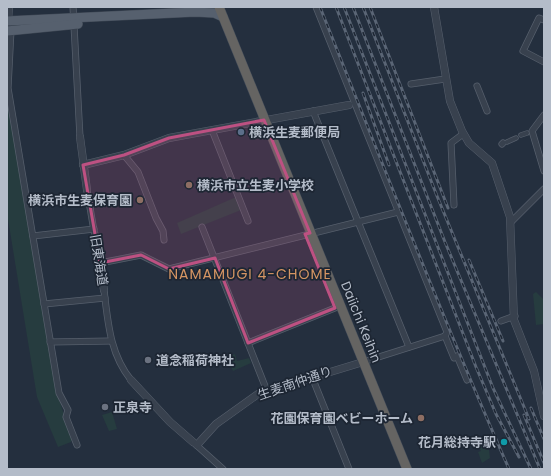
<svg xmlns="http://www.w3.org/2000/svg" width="551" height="476" viewBox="0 0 551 476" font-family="Poppins,'Noto Sans JP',sans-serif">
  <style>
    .green { fill: #263c3f }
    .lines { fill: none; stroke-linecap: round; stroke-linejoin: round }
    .pedestrian-casing { stroke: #565f6c; stroke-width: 5.5 }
    .minor-casing { stroke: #565f6c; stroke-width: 7 }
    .tertiary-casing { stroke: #565f6c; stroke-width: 8 }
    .primary-casing { stroke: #414a57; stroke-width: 10 }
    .trunk-casing { stroke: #434c59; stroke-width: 10 }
    .pedestrian { stroke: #38414e; stroke-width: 4 }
    .minor { stroke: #38414e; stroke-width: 5.5 }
    .tertiary { stroke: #38414e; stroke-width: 7 }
    .primary { stroke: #56606e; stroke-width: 9 }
    .trunk { stroke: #656462; stroke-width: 9 }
    .rail-casing { stroke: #5a6575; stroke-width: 3 }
    .rail { stroke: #1d2633; stroke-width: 1.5; stroke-dasharray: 4.5; stroke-linecap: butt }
    .marked { fill: #bd5182; fill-opacity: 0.2; stroke: #bd5182; stroke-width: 3; stroke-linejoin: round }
    .service-dot { fill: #5c6f8a; stroke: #1d2633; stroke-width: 1.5 }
    .education-dot { fill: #8d6e63; stroke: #1d2633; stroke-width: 1.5 }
    .worship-dot { fill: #6b7280; stroke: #1d2633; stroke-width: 1.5 }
    .culture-dot { fill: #0f9aa8; stroke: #1d2633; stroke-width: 1.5 }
    .labels { text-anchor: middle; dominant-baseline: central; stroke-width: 3.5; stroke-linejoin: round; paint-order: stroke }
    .poi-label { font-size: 13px; font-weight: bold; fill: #b4bcc9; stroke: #1d2633; text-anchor: start }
    .street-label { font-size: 13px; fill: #b4bcc9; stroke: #1d2633 }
    .neighbourhood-label { font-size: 14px; letter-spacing: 1px; fill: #d59563; stroke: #1d2633 }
  </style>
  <rect width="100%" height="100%" fill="#242f3e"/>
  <g class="green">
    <polygon points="7,95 57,393 72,439 71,442 58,447 37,397 7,213"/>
    <polygon points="236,197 241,210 181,234 177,223"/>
    <polygon points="536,292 544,300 544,324 536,325 533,294"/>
    <polygon points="235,354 237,361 249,358 251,363 233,371 226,357"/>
    <polygon points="112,412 117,429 109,431 102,415"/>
    <polygon points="487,434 490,458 482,463 478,452 481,451 479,447 476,448 473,440"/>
  </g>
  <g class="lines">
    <defs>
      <g id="pedestrian">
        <polyline points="521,135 527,133"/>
        <polyline points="507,142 516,138"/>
      </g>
      <g id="minor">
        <polyline points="73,7 80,137"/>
        <polyline points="316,7 447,332 445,336 454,358 457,356 467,380"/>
        <polyline points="544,20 539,18 523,51 544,62"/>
        <polyline points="7,26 18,26"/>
        <polyline points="11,30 8,88 59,393 68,410 66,417 77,445"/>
        <polyline points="411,84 445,79"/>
        <polyline points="477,86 487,111"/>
        <polyline points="313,111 409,347"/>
        <polyline points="544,115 532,131 544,171"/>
        <polyline points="212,130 248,221"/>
        <polyline points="502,144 503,143"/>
        <polyline points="124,155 138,172 156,218 163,231 164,240"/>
        <polyline points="87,190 94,231"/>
        <polyline points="454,205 451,143 463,134"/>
        <polyline points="511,222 544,189"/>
        <polyline points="202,227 267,391"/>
        <polyline points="33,236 94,229"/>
        <polyline points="100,263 141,255 169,269 398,212"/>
        <path d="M 104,290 C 108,323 110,354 131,380"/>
        <polyline points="44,304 105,298"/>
        <polyline points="501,321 515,316"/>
        <polyline points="50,342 111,341"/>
        <polyline points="248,343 335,308"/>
        <polyline points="363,362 445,336"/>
        <polyline points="312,377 349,469"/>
        <polyline points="194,443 223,469"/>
      </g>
      <g id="tertiary">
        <polyline points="434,7 450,101 462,131 469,143 492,163 510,217 514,320 534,371 544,416"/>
        <polyline points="8,21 9,7"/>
        <polyline points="80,137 87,190"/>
        <polyline points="83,165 124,155 169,138 349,105"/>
        <polyline points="95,235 104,290"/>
        <polyline points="131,380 170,422 193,442"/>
        <polyline points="197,445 216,424 258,394 363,362"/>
      </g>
      <g id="primary">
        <polyline points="7,21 195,12 214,13 223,17"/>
        <polyline points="7,31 78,24"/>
      </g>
      <polyline id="trunk" points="219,7 407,469"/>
    </defs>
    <use href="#pedestrian" class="pedestrian-casing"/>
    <use href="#minor" class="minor-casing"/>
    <use href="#tertiary" class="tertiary-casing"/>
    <use href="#primary" class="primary-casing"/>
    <use href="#trunk" class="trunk-casing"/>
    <use href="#pedestrian" class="pedestrian"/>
    <use href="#minor" class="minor"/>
    <use href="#tertiary" class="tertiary"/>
    <use href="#primary" class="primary"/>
    <use href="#trunk" class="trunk"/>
    <defs>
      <g id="rail">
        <path d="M 320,7 C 382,162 442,317 509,469"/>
        <polyline points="336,7 476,367 496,414 519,457"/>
        <polyline points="344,7 493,388 531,469"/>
        <polyline points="353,7 445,242 540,469"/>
        <polyline points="363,7 437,196 529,419"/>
        <polyline points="370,7 448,208"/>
        <polyline points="363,93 389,165"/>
        <polyline points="469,260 503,341"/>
        <polyline points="531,408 544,439"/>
        <polyline points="524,415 544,463"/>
      </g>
    </defs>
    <use href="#rail" class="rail-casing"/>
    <use href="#rail" class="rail"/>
  </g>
  <path class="marked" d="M 264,120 L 310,233 L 305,234 L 335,308 L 248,343 L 215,258 L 169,269 L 141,255 L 100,263 L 83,165 L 124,155 L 169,138 Z"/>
  <circle class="service-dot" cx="241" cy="132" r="4"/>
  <g class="education-dot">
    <circle cx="189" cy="185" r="4"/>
    <circle cx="140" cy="200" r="4"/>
    <circle cx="421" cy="418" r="4"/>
  </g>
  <g class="worship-dot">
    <circle cx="148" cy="360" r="4"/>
    <circle cx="105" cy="407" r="4"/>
  </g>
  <circle class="culture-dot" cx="504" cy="442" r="4"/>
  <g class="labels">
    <g class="poi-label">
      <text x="249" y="132">横浜生麦郵便局</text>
      <text x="197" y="185">横浜市立生麦小学校</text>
      <text x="132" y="200" text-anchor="end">横浜市生麦保育園</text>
      <text x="156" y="360">道念稲荷神社</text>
      <text x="113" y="407">正泉寺</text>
      <text x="413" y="418" text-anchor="end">花園保育園ベビーホーム</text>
      <text x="496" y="442" text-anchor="end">花月総持寺駅</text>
    </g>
    <g class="street-label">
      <text transform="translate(99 260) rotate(81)">旧東海道</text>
      <text transform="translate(361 322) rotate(68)">Daiichi Keihin</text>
      <text transform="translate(295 383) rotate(-19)">生麦南仲通り</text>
    </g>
    <g class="neighbourhood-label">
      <text x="250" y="274">NAMAMUGI 4-CHOME</text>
    </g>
  </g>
  <rect width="551" height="476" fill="none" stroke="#b4bcc9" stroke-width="16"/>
</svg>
